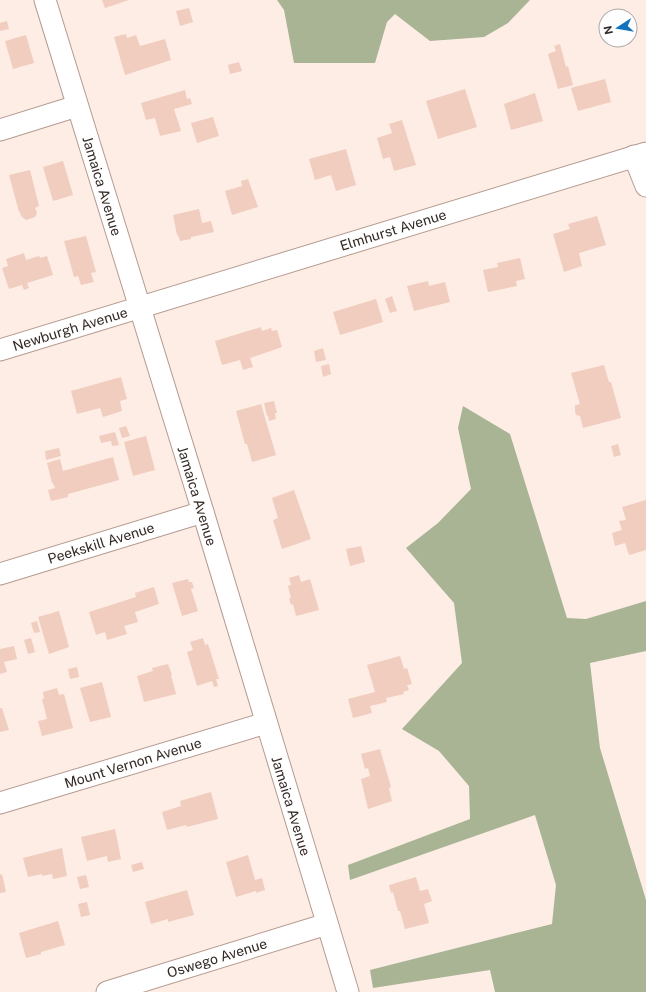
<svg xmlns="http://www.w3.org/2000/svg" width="646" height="992" viewBox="0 0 646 992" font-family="'Public Sans',sans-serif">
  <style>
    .forest { fill: #a9b494 }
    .building { fill: #f0cdbe }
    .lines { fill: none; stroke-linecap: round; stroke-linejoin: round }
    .minor-casing { stroke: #b59b90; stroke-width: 23 }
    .minor { stroke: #fff; stroke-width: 21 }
    .labels { text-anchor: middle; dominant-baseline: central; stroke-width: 3.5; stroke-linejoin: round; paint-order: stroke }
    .street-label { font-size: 14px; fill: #332924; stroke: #fefefe }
  </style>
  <rect width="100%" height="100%" fill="#fdede5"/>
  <g class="forest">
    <polygon points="277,0 530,0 508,23 484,37 430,41 395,14 387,22 375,63 294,63 284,10"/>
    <polygon points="463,406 510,434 567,618 586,619 646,601 646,651 590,663 600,748 646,900 646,992 495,992 490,970 373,988 370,970 552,924 556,885 535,815 350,880 348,865 470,819 469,786 439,751 402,729 462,663 454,603 406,548 438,523 471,489 458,428"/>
  </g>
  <g class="building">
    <polygon points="102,0 129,0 105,8"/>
    <polygon points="189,8 193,22 180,26 176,11"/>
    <polygon points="7,21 9,29 0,31 0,23"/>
    <polygon points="126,34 127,38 136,35 140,46 165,39 171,60 125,75 114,37"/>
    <polygon points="26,35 34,63 13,69 5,41"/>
    <polygon points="560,44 566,67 568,66 573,85 558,89 548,54 556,51 554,46"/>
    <polygon points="239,62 242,71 230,74 228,65"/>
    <polygon points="605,79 611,102 578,111 571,88"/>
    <polygon points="465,89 477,127 438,139 426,101"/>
    <polygon points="185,90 187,99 190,98 192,104 174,109 181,131 160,136 155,118 146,120 141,103"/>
    <polygon points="535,93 543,121 511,130 504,104"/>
    <polygon points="213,117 219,136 197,143 191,123"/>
    <polygon points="402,120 416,165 394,171 390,157 383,159 377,138 392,133 389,124"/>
    <polygon points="346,149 356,185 336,191 331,175 315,180 309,159"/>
    <polygon points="63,161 73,195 53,201 43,167"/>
    <polygon points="30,170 39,206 35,208 37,213 35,217 26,220 21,216 20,212 19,212 9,175"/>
    <polygon points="248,179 258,207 232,215 225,191 242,186 241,181"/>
    <polygon points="199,209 202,223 211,221 214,232 191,237 191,239 180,241 178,235 177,235 173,215"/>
    <polygon points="597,216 606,245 579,253 582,266 564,272 553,234 570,229 568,224"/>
    <polygon points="86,236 96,272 91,273 94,282 81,285 78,276 74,277 64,241"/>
    <polygon points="24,253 26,260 39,256 40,258 47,256 53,275 27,283 29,288 24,290 22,285 9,289 2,268 8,266 6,259"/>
    <polygon points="520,258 525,279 516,281 517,286 488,292 483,270 498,267 497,263"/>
    <polygon points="428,281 429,286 445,282 450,302 414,311 407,286"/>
    <polygon points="392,296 397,311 390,313 385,299"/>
    <polygon points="376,299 383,322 340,335 333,312"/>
    <polygon points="261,327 262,331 271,328 272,331 277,330 282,347 250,358 253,367 243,370 240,360 222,365 215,341"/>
    <polygon points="323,348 326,360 316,362 314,351"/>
    <polygon points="329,364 331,374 323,377 321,366"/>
    <polygon points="604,365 609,382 611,382 621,418 583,428 580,416 576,415 575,411 575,405 580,404 571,373"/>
    <polygon points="121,377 127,399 120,401 122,411 103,417 100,408 77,414 71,391"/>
    <polygon points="274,401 277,413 275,413 276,419 269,421 268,416 267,416 264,403"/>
    <polygon points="261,404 276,455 252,462 247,444 245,444 236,411"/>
    <polygon points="126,426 130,436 122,438 119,428"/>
    <polygon points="115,432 119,445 112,446 111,441 101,443 99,436"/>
    <polygon points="146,436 155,470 133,476 124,442"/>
    <polygon points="618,444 621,455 614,457 611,446"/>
    <polygon points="59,448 61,456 46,460 45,451"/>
    <polygon points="113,457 119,480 68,494 68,497 51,501 48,490 55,488 53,483 52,483 47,463 60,459 63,471"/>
    <polygon points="294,490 311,539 282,549 273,520 278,518 272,498"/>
    <polygon points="646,500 646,550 629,555 625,543 615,546 612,533 622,530 619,521 626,520 622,507"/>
    <polygon points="361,546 365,562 350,566 346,549"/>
    <polygon points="299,575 301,582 310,579 319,610 296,616 293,604 291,605 289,598 291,598 288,586 291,585 289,578"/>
    <polygon points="188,579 189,582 192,582 194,588 191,589 198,611 182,616 172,583"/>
    <polygon points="154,587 159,604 135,612 138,622 124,626 127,634 107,640 105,632 96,635 89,612 136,597 135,593"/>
    <polygon points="59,611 69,647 49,654 38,617"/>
    <polygon points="37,621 40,632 34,633 31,623"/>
    <polygon points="31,638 35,652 28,654 24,640"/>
    <polygon points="203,638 205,645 208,644 219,679 216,679 218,686 214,687 212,681 197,686 187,652 193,650 190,642"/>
    <polygon points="14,646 17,659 4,662 7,672 0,674 0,649"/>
    <polygon points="400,656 404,669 407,668 412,684 407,685 409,690 403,692 404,694 386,698 387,702 370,706 372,713 353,718 348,699 375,692 367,665"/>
    <polygon points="168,664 172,675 171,675 176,694 144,702 137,676 153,671 152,668"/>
    <polygon points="77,667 79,677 70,679 68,669"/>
    <polygon points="102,682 111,717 90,722 80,688"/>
    <polygon points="57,688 59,695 64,694 73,728 42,736 38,721 47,719 42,699 44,699 43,692"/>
    <polygon points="0,708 2,708 9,730 0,732"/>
    <polygon points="380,749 391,787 389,788 392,801 368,809 361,779 370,776 368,768 365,769 361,754"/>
    <polygon points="211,792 218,819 187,827 186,825 167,830 162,812 181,806 180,801"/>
    <polygon points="115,829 121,859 108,862 107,856 87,861 81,837"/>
    <polygon points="62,848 67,876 53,879 52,874 42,876 42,874 28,877 23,858"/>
    <polygon points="248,855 255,880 262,878 265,890 256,893 256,891 236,897 226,862"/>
    <polygon points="142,862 144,869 133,872 131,865"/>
    <polygon points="2,874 6,892 0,893 0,875"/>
    <polygon points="86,875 89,887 80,889 77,877"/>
    <polygon points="416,877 420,891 428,889 432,901 424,904 429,923 405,929 400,911 398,911 393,892 391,893 389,885"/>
    <polygon points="187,890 194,915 168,922 168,919 151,924 145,902"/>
    <polygon points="87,902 90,915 81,917 78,904"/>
    <polygon points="58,921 65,945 41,952 41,954 26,958 19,933"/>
  </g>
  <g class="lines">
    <defs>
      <g id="minor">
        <polyline points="45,0 203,512 348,992"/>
        <polyline points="0,130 77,106"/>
        <polyline points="634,156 646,186"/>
        <polyline points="0,350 646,153"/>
        <polyline points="0,574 203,512"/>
        <polyline points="0,803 266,723"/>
        <polyline points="107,992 327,924"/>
      </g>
    </defs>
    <use href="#minor" class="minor-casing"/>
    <use href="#minor" class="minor"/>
  </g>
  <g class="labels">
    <g class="street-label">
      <text transform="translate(102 186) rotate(73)">Jamaica Avenue</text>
      <text transform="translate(393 230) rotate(-17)">Elmhurst Avenue</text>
      <text transform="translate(70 329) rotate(-17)">Newburgh Avenue</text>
      <text transform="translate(197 496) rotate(73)">Jamaica Avenue</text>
      <text transform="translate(101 543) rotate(-17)">Peekskill Avenue</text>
      <text transform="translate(133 763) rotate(-17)">Mount Vernon Avenue</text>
      <text transform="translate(291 806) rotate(73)">Jamaica Avenue</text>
      <text transform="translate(217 958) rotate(-17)">Oswego Avenue</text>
    </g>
  </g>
  <g transform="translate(618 28) rotate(258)"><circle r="19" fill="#fefefe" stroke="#ada9a7"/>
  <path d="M0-3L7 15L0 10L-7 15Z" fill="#1371bd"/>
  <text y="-6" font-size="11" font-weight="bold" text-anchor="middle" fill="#332924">N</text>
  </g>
</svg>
